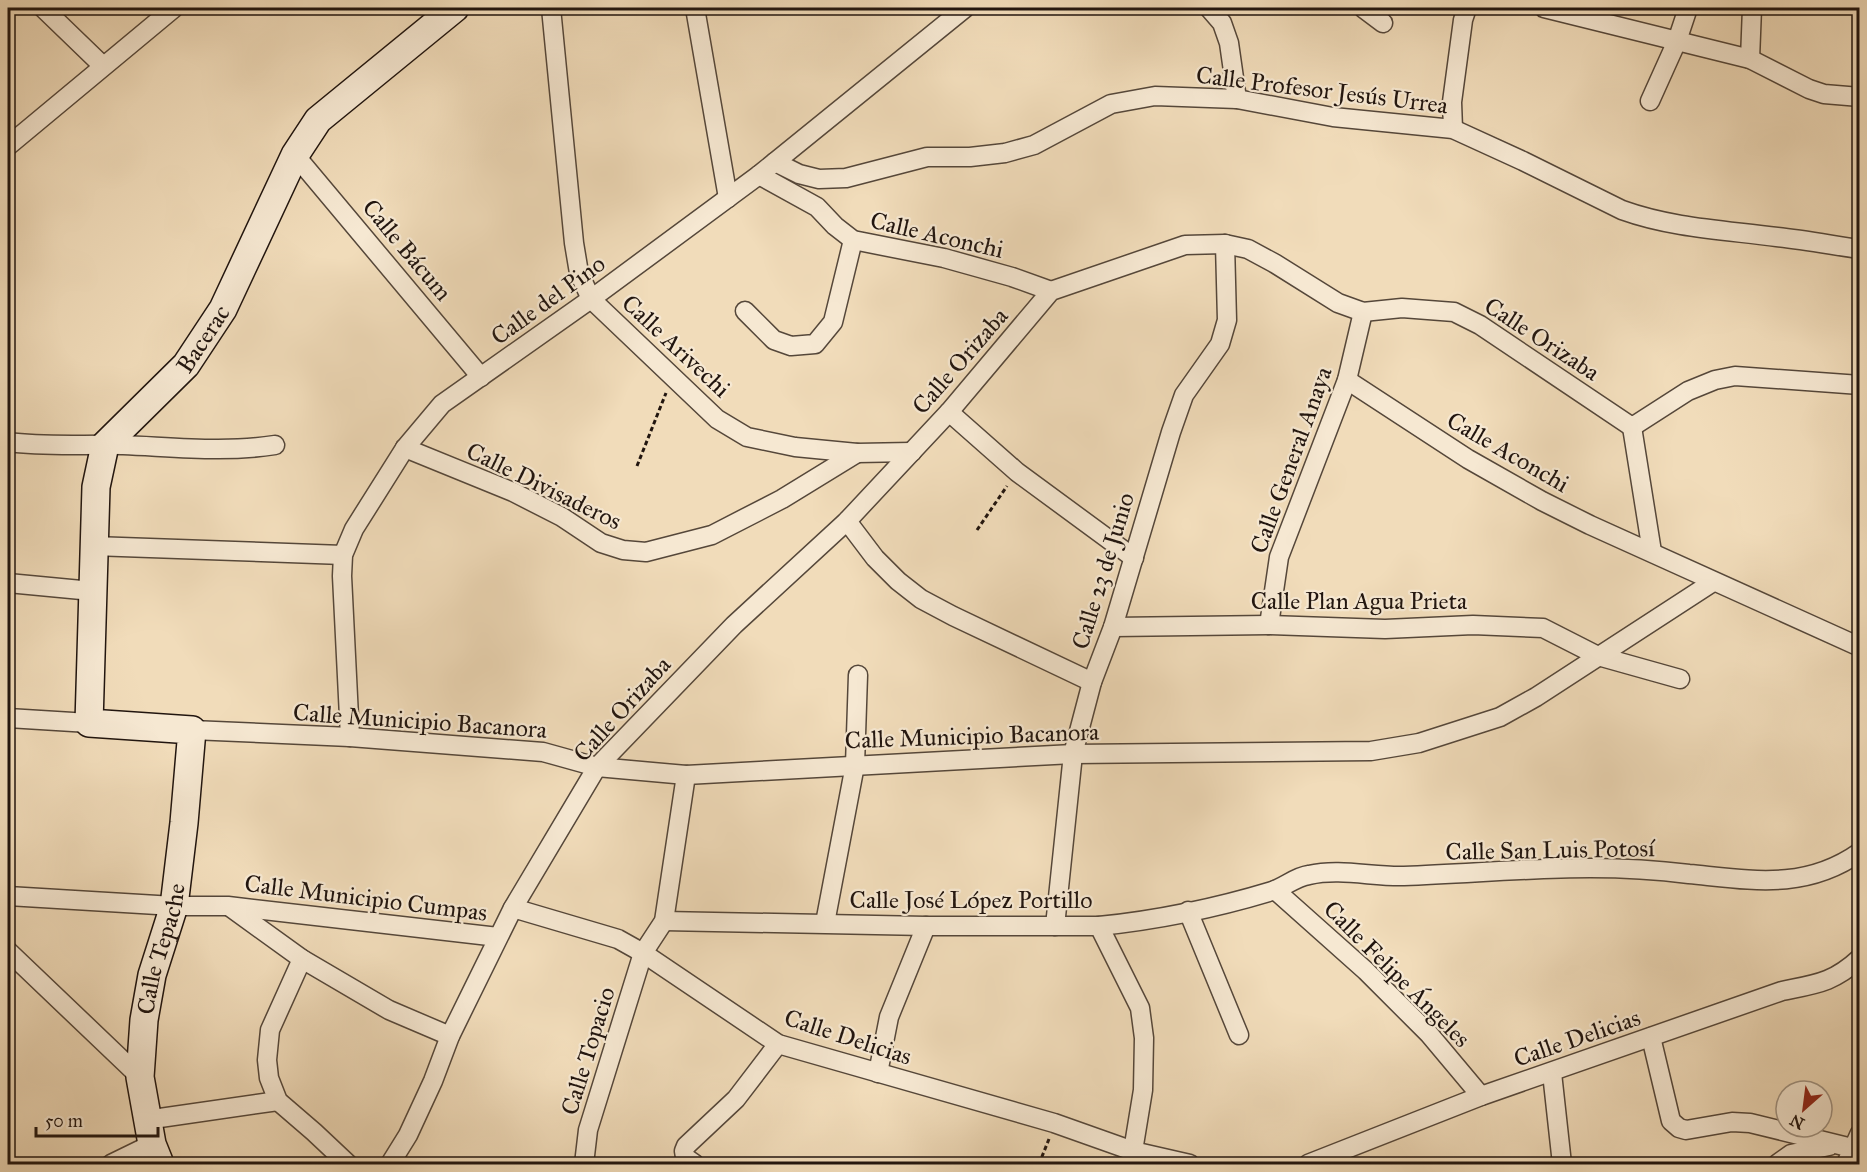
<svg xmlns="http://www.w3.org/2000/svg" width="1867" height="1172" viewBox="0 0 1867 1172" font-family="'IM FELL Great Primer',serif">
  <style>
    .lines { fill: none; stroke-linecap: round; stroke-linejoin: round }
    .street-casing { stroke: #55473a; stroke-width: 21 }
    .secondary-casing { stroke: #21150f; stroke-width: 30 }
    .path { stroke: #21150f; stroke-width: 3; stroke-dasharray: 4.5 3; stroke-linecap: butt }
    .street { stroke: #f6e8d2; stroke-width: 18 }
    .secondary { stroke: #f6e8d2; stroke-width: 27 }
    .labels { text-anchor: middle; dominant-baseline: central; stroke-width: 4.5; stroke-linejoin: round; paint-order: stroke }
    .street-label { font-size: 24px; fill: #21150f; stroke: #f6e8d2 }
  </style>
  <rect width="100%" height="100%" fill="#f1dcba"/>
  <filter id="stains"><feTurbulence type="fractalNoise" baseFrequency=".00333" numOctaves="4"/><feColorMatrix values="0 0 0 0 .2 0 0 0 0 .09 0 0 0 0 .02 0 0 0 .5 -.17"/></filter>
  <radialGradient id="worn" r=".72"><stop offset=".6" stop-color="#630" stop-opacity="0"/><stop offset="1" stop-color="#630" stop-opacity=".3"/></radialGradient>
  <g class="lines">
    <defs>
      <g id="street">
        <polyline points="43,8 102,65"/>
        <polyline points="551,8 574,243 579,273 591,299 717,419 747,437 795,447 857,453 912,452"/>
        <polyline points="695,8 728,198"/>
        <polyline points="1209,8 1222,23 1229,43 1237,99"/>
        <polyline points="1363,8 1383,23"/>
        <polyline points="1544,8 1750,59 1809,89 1824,94 1860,97"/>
        <polyline points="1750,59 1752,8"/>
        <polyline points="1650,101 1677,41 1688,8"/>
        <polyline points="1453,129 1452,102 1463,20 1467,8"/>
        <polyline points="8,146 174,8"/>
        <polyline points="295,155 481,377"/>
        <path d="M 775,162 L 799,174 L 819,179 L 846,178 L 927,157 L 970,157 L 1005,153 L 1034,145 L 1111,104 L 1155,96 L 1237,99 L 1333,117 L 1453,129 L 1523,161 L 1622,210 C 1672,228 1724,230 1777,237 C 1804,240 1832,245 1860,249"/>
        <polyline points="759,175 817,207 835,226 853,240 944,258 1012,277 1051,291"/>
        <polyline points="745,311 774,340 791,346 815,344 833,322 853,240"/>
        <polyline points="1347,380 1468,459 1542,501 1590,525 1860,647"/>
        <polyline points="949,412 1017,472 1134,558"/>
        <polyline points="1632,427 1652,552"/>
        <path d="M 8,442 C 46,447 84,444 123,445 C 173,447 226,453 275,445"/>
        <polyline points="405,448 513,492 562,517 601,543 623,550 646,552 712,535 782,499 857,453"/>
        <polyline points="847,521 875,558 898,581 921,599 953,616 1092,682"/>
        <polyline points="93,546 343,555"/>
        <polyline points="8,583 92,591"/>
        <polyline points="1269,625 1279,557 1347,380 1363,312"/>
        <polyline points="1113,627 1269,625 1385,629 1473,625 1543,628 1598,656 1680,679"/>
        <polyline points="8,718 89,723"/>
        <polyline points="192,730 350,737 543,752 597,767 686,775 1073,754 1371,751 1419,743 1500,717 1536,697 1713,582"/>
        <polyline points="350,737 342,576 343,555 354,529 405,448 442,404 591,299 759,175 965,8"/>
        <polyline points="1275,890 1366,971 1429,1034 1481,1096"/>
        <polyline points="8,896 174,906 228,906 498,937"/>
        <polyline points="230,907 302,959 389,1010 450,1036"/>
        <polyline points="513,908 618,939 643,953 778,1044 1054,1123 1133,1151 1190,1164"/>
        <polyline points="1188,911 1239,1035"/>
        <path d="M 664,921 L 926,926 L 1099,926 C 1157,920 1216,908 1272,891 C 1285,887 1295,877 1309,875 C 1340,868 1373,877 1404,876 C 1466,874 1528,868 1590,868 C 1622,868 1657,870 1689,874 C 1751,880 1805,891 1860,852"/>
        <polyline points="825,923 855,765 858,675"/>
        <polyline points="1055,926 1073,754 1092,682 1113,627 1171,432 1184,395 1220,344 1227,320 1225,244"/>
        <polyline points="1099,926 1140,1008 1144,1038 1143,1090 1133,1151"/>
        <polyline points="8,951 140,1077"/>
        <polyline points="302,959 270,1030 267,1060 269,1078 278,1101 314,1132 348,1164"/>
        <polyline points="1651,1037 1671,1121 1679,1128 1686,1130 1732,1122 1750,1123 1852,1148"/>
        <polyline points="878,1073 889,1017 926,926"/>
        <polyline points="1552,1073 1562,1164"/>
        <polyline points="146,1120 278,1101"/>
        <polyline points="111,1164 152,1144"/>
        <polyline points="390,1164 408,1135 433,1081 450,1036 513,908 597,767 734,625 847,521 949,412 1051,291 1185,245 1225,244 1248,249 1274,263 1338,303 1363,312 1402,308 1454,312 1480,325 1632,427 1688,391 1715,380 1735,376 1860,385"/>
        <polyline points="584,1164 588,1130 643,953 664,921 686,775"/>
        <polyline points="695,1164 685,1157 684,1151 686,1146 736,1099 778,1044"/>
        <path d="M 1308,1164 L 1481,1096 L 1782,991 C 1816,984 1833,983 1860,958"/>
        <polyline points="1777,1164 1791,1154 1829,1146"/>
        <polyline points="1846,1164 1860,1133"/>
      </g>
      <g id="secondary">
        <path id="s1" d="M 160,1164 L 152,1144 L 140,1077 L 144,1020 L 152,975 L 174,906 L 184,823 L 192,730 L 89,723 L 96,487 L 105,445 L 186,365 L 223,309 L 295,155 L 318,120 L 455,8"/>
      </g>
    </defs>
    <use href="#street" class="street-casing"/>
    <use href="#secondary" class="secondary-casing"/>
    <g class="path">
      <polyline points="637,466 666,393"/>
      <polyline points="977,530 1007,486"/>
      <polyline points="1039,1164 1049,1139"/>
    </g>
    <use href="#street" class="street"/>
    <use href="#secondary" class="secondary"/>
  </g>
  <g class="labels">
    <g class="street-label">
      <text transform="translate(1322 90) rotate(7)">Calle Profesor Jesús Urrea</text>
      <text transform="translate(937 235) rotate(13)">Calle Aconchi</text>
      <text transform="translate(407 250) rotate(50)">Calle Bácum</text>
      <text transform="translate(548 300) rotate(-36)">Calle del Pino</text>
      <text stroke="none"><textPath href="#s1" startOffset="969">Bacerac</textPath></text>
      <text transform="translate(1542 339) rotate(33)">Calle Orizaba</text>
      <text transform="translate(676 346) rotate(43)">Calle Arivechi</text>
      <text transform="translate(960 361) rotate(-49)">Calle Orizaba</text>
      <text transform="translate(1508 452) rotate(30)">Calle Aconchi</text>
      <text transform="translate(1291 460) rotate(-70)">Calle General Anaya</text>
      <text transform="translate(544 486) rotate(26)">Calle Divisaderos</text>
      <text transform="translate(1103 571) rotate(-73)">Calle 23 de Junio</text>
      <text x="1359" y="601">Calle Plan Agua Prieta</text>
      <text transform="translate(622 709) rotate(-48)">Calle Orizaba</text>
      <text transform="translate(420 721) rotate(4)">Calle Municipio Bacanora</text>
      <text transform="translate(972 736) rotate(-2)">Calle Municipio Bacanora</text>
      <text transform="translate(1550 850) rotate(-1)">Calle San Luis Potosí</text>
      <text transform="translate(366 898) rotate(7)">Calle Municipio Cumpas</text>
      <text x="971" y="900">Calle José López Portillo</text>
      <text stroke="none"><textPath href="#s1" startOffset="220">Calle Tepache</textPath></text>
      <text transform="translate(1397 974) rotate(45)">Calle Felipe Ángeles</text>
      <text transform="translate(848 1037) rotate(18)">Calle Delicias</text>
      <text transform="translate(1577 1038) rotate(-19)">Calle Delicias</text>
      <text transform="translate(588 1051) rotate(-73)">Calle Topacio</text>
    </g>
  </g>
  <rect width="1867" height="1172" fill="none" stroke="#f1dcba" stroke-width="30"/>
  <rect x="9" y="9" width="1849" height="1154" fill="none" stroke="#21150f" stroke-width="3"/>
  <rect x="15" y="15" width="1837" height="1142" fill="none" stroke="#21150f" stroke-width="1.5"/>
  <g transform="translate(1804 1109) rotate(208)"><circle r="28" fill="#f6e8d2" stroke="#a19484" stroke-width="1.5"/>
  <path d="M0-4.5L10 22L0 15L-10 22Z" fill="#8f2418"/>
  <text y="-9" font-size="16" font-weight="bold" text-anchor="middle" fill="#21150f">N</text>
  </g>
  <path d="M36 1127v9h122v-9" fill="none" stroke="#21150f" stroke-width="3"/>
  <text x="45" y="1127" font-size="18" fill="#21150f" stroke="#f6e8d2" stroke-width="4.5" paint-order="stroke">50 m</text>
  <rect width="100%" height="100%" filter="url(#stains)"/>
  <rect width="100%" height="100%" fill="url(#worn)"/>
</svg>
